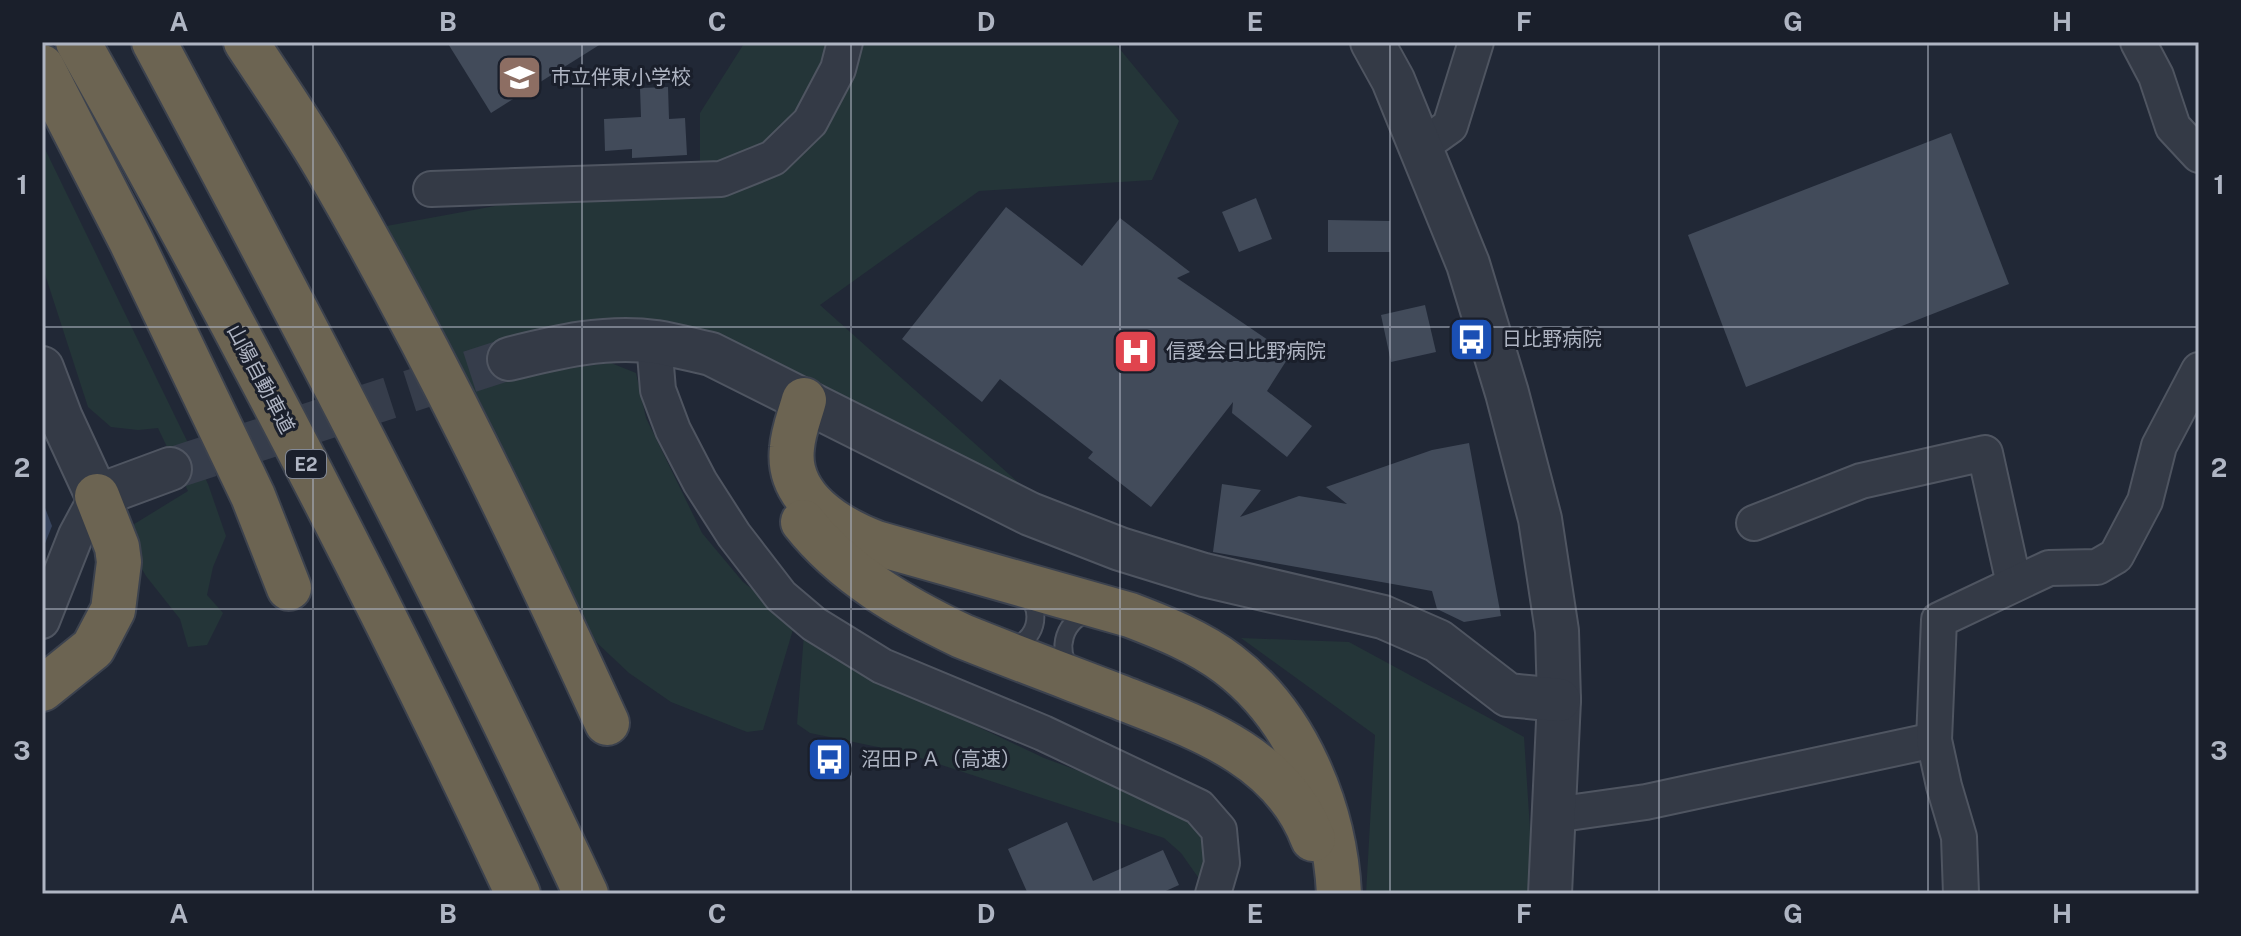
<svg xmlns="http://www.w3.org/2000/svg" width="2241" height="936" viewBox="0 0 2241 936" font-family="'Public Sans','Noto Sans JP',sans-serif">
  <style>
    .green { fill: #243538 }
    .water { fill: #37445e }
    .building { fill: #424b5a }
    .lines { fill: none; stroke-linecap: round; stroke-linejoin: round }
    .tertiary-tunnel { stroke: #363d4b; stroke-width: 42; stroke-dasharray: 42 21; stroke-linecap: butt }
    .service-casing { stroke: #4f5561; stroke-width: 20 }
    .minor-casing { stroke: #4f5561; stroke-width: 38 }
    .tertiary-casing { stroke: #4f5561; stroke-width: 46 }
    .motorway-casing { stroke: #3c424e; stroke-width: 48 }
    .service { stroke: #343a46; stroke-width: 16 }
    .minor { stroke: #343a46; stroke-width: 34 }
    .tertiary { stroke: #343a46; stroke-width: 42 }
    .motorway { stroke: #6c6452; stroke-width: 44 }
    .grid { fill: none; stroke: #afb5c3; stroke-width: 2; stroke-opacity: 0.55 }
    .labels { text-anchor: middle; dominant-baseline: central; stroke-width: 6; stroke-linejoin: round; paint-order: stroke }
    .shield { fill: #1a1f2b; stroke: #828895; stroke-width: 2 }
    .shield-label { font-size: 18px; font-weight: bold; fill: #afb5c3 }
    .poi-label { font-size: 20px; fill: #afb5c3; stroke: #1a1f2b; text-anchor: start }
    .street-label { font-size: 20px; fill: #afb5c3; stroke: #1a1f2b }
    .neatline { fill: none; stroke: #afb5c3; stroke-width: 3 }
    .grid-label { font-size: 26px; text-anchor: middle; font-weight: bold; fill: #afb5c3 }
  </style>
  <rect width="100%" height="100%" fill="#212836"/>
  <g class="green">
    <polygon points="745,42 1114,42 1179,121 1152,180 979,191 820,305 1049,510 647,323 538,330 545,371 611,363 636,373 646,418 702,533 743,582 795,623 763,730 747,732 671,702 629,673 577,624 381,227 700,168 700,113"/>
    <polygon points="42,143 208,484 226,536 213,567 207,595 223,613 207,645 188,647 180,619 146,576 129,547 131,526 188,491 158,428 138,430 111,427 88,407 42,265"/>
    <polygon points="804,634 873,677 1044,758 1160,801 1197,826 1206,853 1200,880 1181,853 1164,838 902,752 810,733 797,724"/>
    <polygon points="1241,638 1349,642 1524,737 1530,829 1530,894 1366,894 1375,735"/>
  </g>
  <polygon class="water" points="42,500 52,526 42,551"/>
  <g class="building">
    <polygon points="447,42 604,42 491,113"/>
    <polygon points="668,87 669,119 685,118 687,155 632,158 632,149 605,151 604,119 641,117 640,88"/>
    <polygon points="1951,133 2009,284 1746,387 1688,235"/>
    <polygon points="1256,198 1272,239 1239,252 1222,212"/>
    <polygon points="1006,207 1082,266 1120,218 1190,272 1177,278 1290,355 1267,391 1312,426 1287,457 1232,413 1233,402 1151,507 1088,458 1093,452 1000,379 982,402 902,339"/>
    <polygon points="1328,220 1390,221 1390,252 1328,252"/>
    <polygon points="1425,305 1436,352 1391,362 1381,315"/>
    <polygon points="1469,443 1501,616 1464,622 1437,609 1432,591 1213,552 1222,484 1261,490 1240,517 1299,496 1347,504 1326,487 1432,450"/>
    <polygon points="1067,822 1093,881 1163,850 1179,885 1159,894 1028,894 1008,849"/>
  </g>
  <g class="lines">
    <polyline class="tertiary-tunnel" points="170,469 509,359"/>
    <defs>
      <g id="service">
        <path d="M 1010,647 C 1037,640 1042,614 1027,594"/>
        <path d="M 1072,671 C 1055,649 1064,619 1092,612"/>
      </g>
      <g id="minor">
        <polyline points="2138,42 2156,76 2173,127 2199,155"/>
        <polyline points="1422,146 1450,126 1476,42"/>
        <polyline points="431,189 721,179 773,158 810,122 838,69 845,42"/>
        <polyline points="654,342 658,390 673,430 700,482 734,535 781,596 814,624 882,666 1043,733 1199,807 1219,830 1222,863 1213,894"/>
        <polyline points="1754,523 1861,481 1985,453 2014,584"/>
        <polyline points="42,621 76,535 97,496"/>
        <polyline points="1554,815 1646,802 1934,740"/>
        <polyline points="1961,894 1959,837 1944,786 1934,740 1939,620 2049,568 2097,567 2116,556 2145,501 2159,446 2199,370"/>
      </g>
      <g id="tertiary">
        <polyline points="1372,42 1393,80 1468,264 1507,393 1540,519 1557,631 1559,700 1550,894"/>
        <path d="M 509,359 C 556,347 607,335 656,342 C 674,345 693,350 711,354 L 1030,514 L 1120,549 L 1204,575 L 1383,617 L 1438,641 L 1508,695 L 1559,700"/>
        <polyline points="42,368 61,418 97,496 170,469"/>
      </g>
      <g id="motorway">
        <path d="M 78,42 C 235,321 383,604 518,894"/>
        <path d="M 154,42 C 304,323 452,605 586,894"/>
        <path d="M 246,42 C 275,86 305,129 331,175 C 434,353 522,537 607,723"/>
        <polyline points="42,67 131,241 253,496 289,588"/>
        <path d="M 804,400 C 800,415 793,432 792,448 C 786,498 837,528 876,543 L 1130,615 C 1164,628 1199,642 1228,664 C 1297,716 1335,809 1339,894"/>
        <path d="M 803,522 C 844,574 903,608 962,636 C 1014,657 1065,676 1117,696 C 1193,726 1281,754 1313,839"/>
        <polyline points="42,689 93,648 113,610 119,562 117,547 97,496"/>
      </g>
    </defs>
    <use href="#service" class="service-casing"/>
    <use href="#minor" class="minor-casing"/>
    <use href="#tertiary" class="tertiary-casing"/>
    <use href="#motorway" class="motorway-casing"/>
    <use href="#service" class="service"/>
    <use href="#minor" class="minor"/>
    <use href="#tertiary" class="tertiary"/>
    <use href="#motorway" class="motorway"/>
  </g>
  <path class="grid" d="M 313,42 L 313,894M 582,42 L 582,894M 851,42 L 851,894M 1120,42 L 1120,894M 1390,42 L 1390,894M 1659,42 L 1659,894M 1928,42 L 1928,894M 42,327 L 2199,327M 42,609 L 2199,609"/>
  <defs>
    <symbol id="school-square" viewBox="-11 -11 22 22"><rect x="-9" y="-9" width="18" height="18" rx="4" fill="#8d6e63" stroke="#1a1f2b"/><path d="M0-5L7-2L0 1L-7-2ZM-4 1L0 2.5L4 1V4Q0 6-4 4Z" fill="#fff"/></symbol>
    <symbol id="bus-square" viewBox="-11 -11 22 22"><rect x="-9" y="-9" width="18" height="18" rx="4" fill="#1a4fb4" stroke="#1a1f2b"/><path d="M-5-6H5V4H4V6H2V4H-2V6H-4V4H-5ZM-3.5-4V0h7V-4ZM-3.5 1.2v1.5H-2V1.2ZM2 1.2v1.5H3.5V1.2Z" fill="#fff"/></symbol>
    <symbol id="hospital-square" viewBox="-11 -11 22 22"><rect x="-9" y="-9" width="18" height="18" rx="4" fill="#e0444e" stroke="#1a1f2b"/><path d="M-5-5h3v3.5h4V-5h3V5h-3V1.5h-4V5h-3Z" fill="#fff"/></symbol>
  </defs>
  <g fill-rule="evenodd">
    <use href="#school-square" x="494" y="52" width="51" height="51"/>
    <use href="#bus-square" x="1446" y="314" width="51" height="51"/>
    <use href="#hospital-square" x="1110" y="326" width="51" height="51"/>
    <use href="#bus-square" x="804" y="734" width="51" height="51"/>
  </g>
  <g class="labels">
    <rect class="shield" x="286" y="450" width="40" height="28" rx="6"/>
    <g class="shield-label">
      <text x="306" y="464">E2</text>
    </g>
    <g class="poi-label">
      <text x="551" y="77">市立伴東小学校</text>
      <text x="1502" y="339">日比野病院</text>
      <text x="1166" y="351">信愛会日比野病院</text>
      <text x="861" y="759">沼田ＰＡ（高速）</text>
    </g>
    <g class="street-label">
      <text transform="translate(261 379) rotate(62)">山陽自動車道</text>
    </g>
  </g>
  <rect width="2241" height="936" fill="none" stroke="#1a1f2b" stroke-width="88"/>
  <rect x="44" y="44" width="2153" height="848" class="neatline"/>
  <g class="grid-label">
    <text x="179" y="31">A</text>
    <text x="448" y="31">B</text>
    <text x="717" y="31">C</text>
    <text x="986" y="31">D</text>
    <text x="1255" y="31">E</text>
    <text x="1524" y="31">F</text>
    <text x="1793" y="31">G</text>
    <text x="2062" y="31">H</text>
    <text x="22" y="194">1</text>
    <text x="2219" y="194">1</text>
    <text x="22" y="477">2</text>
    <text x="2219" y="477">2</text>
    <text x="22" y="760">3</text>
    <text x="2219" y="760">3</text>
    <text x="179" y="923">A</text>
    <text x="448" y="923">B</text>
    <text x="717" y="923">C</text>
    <text x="986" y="923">D</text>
    <text x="1255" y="923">E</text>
    <text x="1524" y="923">F</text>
    <text x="1793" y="923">G</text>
    <text x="2062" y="923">H</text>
  </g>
</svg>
